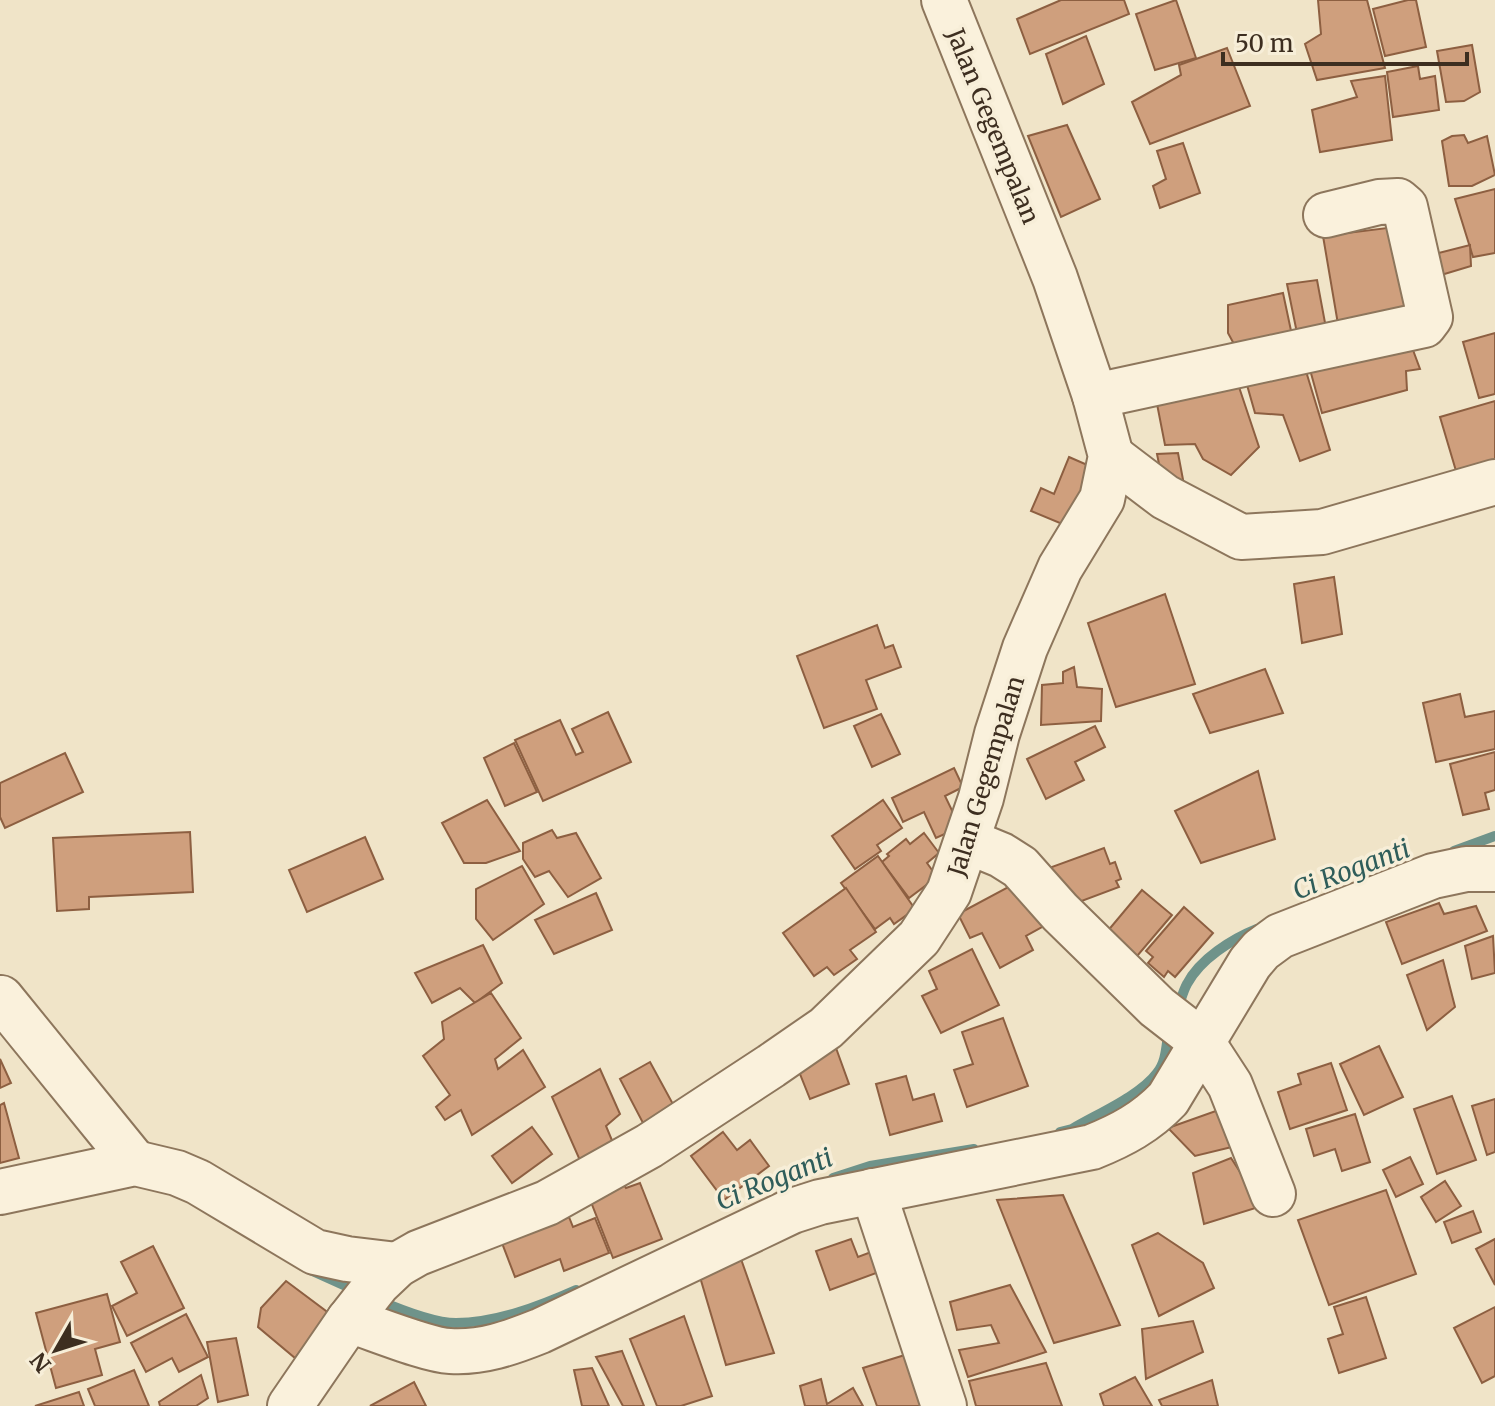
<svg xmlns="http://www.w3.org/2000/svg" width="1495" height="1406" viewBox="0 0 1495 1406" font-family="Merriweather,serif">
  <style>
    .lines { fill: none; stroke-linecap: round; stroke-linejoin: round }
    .stream { stroke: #6f938a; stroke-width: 10 }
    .building { fill: #cf9f7d; stroke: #8d5f41; stroke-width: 2 }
    .minor-casing { stroke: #8d765c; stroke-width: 48 }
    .minor { stroke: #faf1dc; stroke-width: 44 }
    .labels { text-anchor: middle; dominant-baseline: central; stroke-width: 7; stroke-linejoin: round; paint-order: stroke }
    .street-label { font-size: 24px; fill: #3d2e20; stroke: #f7eed8 }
    .water-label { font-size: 26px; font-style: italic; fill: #2f5d5a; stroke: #f7eed8 }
  </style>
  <rect width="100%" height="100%" fill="#f0e4c8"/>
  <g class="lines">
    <g class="stream">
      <polyline points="1454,851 1495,836"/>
      <path d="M 1178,1008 C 1181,1000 1183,991 1187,984 C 1200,959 1232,939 1257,929"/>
      <path d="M 1060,1132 L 1072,1129 C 1097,1114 1140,1096 1157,1073 C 1167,1061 1166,1044 1169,1030"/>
      <polyline points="833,1178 870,1166 974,1149"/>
      <polyline points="308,1269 359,1292"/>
      <path d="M 378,1300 C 399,1309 433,1323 456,1323 C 496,1323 540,1306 576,1290"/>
    </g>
  </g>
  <g class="building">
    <polygon points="1061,0 1124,0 1129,14 1030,54 1017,19"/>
    <polygon points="1176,0 1196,58 1155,70 1136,14"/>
    <polygon points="1318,0 1367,0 1385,68 1317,80 1305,44 1321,34"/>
    <polygon points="1408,0 1416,0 1426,47 1385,56 1373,9"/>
    <polygon points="1086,36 1104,84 1063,104 1046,54"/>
    <polygon points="1472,45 1480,92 1464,101 1446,102 1437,51"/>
    <polygon points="1227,48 1250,106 1150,144 1132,102 1181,75 1179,65"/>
    <polygon points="1418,66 1420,79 1435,76 1439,110 1393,117 1387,72"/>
    <polygon points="1385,76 1392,140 1320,152 1312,110 1357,97 1351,81"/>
    <polygon points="1067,125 1100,199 1061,217 1028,136"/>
    <polygon points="1464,135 1468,143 1487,136 1495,175 1472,186 1449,186 1442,141 1452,136"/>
    <polygon points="1183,143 1200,193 1160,208 1153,186 1166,179 1157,151"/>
    <polygon points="1495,189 1495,253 1473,257 1455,199"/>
    <polygon points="1395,227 1411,317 1339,330 1323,236"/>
    <polygon points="1470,245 1471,266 1428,279 1423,257"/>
    <polygon points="1317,280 1326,328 1298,338 1287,284"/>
    <polygon points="1283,293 1293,340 1241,357 1228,333 1228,305"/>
    <polygon points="1495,333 1495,394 1479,398 1463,342"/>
    <polygon points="1410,342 1420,369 1406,371 1407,390 1322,413 1309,366"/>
    <polygon points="1305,368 1330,450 1300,461 1283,415 1255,413 1245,378"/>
    <polygon points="1238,384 1259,447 1231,475 1203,459 1195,444 1165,445 1157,404"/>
    <polygon points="1495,401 1495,471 1459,481 1440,417"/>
    <polygon points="1178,453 1184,485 1163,484 1157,454"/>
    <polygon points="1069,457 1092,467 1067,526 1031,511 1041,488 1054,494"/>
    <polygon points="1334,577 1342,634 1302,643 1294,584"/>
    <polygon points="1165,594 1195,684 1116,707 1088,623"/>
    <polygon points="877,625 885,648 893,645 901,667 866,680 877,709 824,728 797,656"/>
    <polygon points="1074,667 1077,687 1102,689 1101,721 1041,725 1042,685 1063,683 1063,672"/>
    <polygon points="1265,669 1283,713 1210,733 1193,694"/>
    <polygon points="1460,694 1465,717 1495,711 1495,749 1436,762 1423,703"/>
    <polygon points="608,712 631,762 543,801 515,740 560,720 576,755 583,752 572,729"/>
    <polygon points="881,714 900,754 872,767 854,726"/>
    <polygon points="1095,726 1105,747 1075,762 1084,780 1046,799 1027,759"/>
    <polygon points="514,743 537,792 505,806 484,758"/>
    <polygon points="1495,752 1495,790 1485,793 1489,809 1463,815 1450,764"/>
    <polygon points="65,753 83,792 5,828 0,817 0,783"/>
    <polygon points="954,768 963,787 945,796 960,827 936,838 924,812 903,822 892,798"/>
    <polygon points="1258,771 1275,839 1201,863 1175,811"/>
    <polygon points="487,800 520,851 486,863 464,863 442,823"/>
    <polygon points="883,800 902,828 877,845 881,851 855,869 832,836"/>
    <polygon points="552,830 557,838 576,833 601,878 568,897 549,871 535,877 523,859 523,843"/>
    <polygon points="190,832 193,892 89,897 89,909 57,911 53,838"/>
    <polygon points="924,833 939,853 927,863 937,877 909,898 882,862 889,856 887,854 906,839 910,844"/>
    <polygon points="365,837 383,879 307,912 289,870"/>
    <polygon points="1104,848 1110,864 1115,862 1121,879 1116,881 1119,887 1063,908 1049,868"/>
    <polygon points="878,856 915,909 894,924 890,918 875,929 841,883"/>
    <polygon points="522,866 544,904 493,940 476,919 476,889"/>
    <polygon points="1027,877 1051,922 1026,936 1033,950 1000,968 982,933 970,938 958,914"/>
    <polygon points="846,888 876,932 850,950 857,959 834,975 827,967 814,976 783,933"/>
    <polygon points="1142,890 1172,915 1132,962 1106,933"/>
    <polygon points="596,893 612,930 554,954 535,920"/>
    <polygon points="1439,903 1444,914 1476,906 1487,931 1402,964 1386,922"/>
    <polygon points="1184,907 1213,933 1175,977 1168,971 1164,977 1148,963 1153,957 1146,951"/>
    <polygon points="1493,936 1495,973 1472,979 1465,946"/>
    <polygon points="483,945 502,983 475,1003 460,988 432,1003 415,973"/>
    <polygon points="972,949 999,1005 941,1033 922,996 937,989 929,971"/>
    <polygon points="1443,960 1455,1007 1427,1030 1407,975"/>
    <polygon points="491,993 521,1038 495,1059 498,1069 523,1050 545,1087 472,1135 461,1110 445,1120 436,1107 450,1095 423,1056 444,1039 442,1022"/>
    <polygon points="1003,1018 1028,1086 967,1107 954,1070 973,1064 962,1032"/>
    <polygon points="1379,1046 1403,1097 1364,1115 1340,1064"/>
    <polygon points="836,1048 849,1084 810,1099 796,1064"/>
    <polygon points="0,1059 11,1083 0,1088"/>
    <polygon points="650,1062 674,1106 643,1123 620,1079"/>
    <polygon points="1331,1063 1347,1110 1290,1129 1278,1092 1301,1084 1298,1074"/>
    <polygon points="600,1069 620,1114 606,1126 616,1150 582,1165 552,1097"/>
    <polygon points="906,1076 913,1100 934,1094 942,1121 890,1135 876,1084"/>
    <polygon points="1452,1096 1476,1160 1437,1174 1414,1109"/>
    <polygon points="1495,1099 1495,1152 1487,1155 1472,1106"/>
    <polygon points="4,1103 19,1158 0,1163 0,1105"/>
    <polygon points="1227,1107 1240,1145 1195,1156 1168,1128"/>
    <polygon points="1355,1114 1370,1162 1342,1171 1335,1149 1314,1156 1306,1129"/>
    <polygon points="532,1127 552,1154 512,1183 492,1156"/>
    <polygon points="723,1132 737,1150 750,1140 769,1166 724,1200 691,1156"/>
    <polygon points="1410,1157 1423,1184 1396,1197 1383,1170"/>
    <polygon points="1231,1158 1262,1206 1204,1224 1193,1173"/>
    <polygon points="1445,1181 1461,1206 1436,1222 1421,1197"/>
    <polygon points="640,1183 662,1239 613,1258 591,1202 603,1197 602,1193 624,1185 626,1188"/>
    <polygon points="1386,1190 1416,1274 1329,1305 1298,1220"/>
    <polygon points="1063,1195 1120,1325 1054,1343 997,1200"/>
    <polygon points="1473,1211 1481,1232 1452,1243 1444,1222"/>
    <polygon points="569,1217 573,1227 595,1218 609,1253 564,1271 560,1259 515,1277 502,1243"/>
    <polygon points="1158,1233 1203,1263 1214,1288 1159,1316 1132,1245"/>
    <polygon points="851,1239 858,1257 871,1252 879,1272 830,1290 816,1251"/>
    <polygon points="1495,1239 1495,1285 1476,1249"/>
    <polygon points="153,1246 184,1308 127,1336 112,1306 137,1293 121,1262"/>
    <polygon points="741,1259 774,1353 726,1365 700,1277"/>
    <polygon points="286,1281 330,1314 295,1358 258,1327 261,1308"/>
    <polygon points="1010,1285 1046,1352 968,1377 959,1350 999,1343 991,1325 957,1330 950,1302"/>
    <polygon points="107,1294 120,1342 95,1349 102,1375 56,1388 36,1313"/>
    <polygon points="1366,1297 1386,1358 1339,1373 1328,1339 1343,1334 1334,1307"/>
    <polygon points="1495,1307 1495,1376 1482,1383 1454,1328"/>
    <polygon points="186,1314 208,1357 179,1372 172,1358 146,1372 131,1343"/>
    <polygon points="684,1316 712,1396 681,1406 657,1406 630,1339"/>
    <polygon points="1193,1321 1203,1352 1146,1379 1142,1329"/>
    <polygon points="236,1338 248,1395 218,1402 207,1342"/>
    <polygon points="622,1351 644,1406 623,1406 596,1357"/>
    <polygon points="908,1354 930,1406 877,1406 863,1368"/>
    <polygon points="1046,1363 1062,1406 976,1406 969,1381"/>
    <polygon points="592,1368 609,1406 582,1406 574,1370"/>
    <polygon points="134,1370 149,1406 95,1406 88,1389"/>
    <polygon points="201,1375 208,1398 196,1406 160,1406 159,1402"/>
    <polygon points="1135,1377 1152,1406 1104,1406 1100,1394"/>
    <polygon points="821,1379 827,1404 853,1388 863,1406 805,1406 800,1386"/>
    <polygon points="1212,1380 1218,1406 1162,1406 1159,1400"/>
    <polygon points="414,1382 426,1406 370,1406"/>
    <polygon points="79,1392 84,1406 35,1406"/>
  </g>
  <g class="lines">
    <defs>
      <g id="minor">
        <polyline points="1095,396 1424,325 1430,317 1405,207 1398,201 1379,202 1326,215"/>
        <polyline points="1111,456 1165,497 1241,537 1322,532 1495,482"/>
        <polyline points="967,841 1001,855 1020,867 1060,912 1157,1007 1202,1042 1230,1085 1273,1194"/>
        <polyline points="1,998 135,1163"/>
        <polyline points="873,1191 944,1406"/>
        <polyline points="0,1192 135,1163 177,1173 198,1182 315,1252 347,1259 397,1265"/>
        <path d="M 349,1320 C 374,1328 427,1350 450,1351 C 482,1353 510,1343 540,1331 L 792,1211 L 820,1202 L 1092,1147 C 1122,1135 1146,1122 1168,1099 L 1250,963 L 1261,950 L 1280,936 L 1433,876 L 1466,869 L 1495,869"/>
        <polyline points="290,1406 349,1320 378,1283 397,1265 418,1253 547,1203 649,1146 771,1066 826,1028 919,938 949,892 981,798 997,734 1025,648 1060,568 1102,499 1111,456 1095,396 1055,278 944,0"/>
      </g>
    </defs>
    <use href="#minor" class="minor-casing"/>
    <use href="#minor" class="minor"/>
  </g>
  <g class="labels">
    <g class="street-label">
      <text transform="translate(993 126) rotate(68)">Jalan Gegempalan</text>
      <text transform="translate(986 776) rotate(-73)">Jalan Gegempalan</text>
    </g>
    <g class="water-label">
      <text transform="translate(1351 869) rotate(-21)">Ci Roganti</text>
      <text transform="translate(774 1179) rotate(-22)">Ci Roganti</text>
    </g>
  </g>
  <g transform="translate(56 1350) rotate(231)" stroke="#f7eed8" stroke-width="6" paint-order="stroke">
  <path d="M0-6L14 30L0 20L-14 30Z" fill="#3d2e20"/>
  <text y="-12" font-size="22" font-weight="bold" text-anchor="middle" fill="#3d2e20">N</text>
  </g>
  <path d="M1223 52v12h244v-12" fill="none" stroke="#3d2e20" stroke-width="4"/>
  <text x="1235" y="52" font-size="24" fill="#3d2e20" stroke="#f7eed8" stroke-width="6" paint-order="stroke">50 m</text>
</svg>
